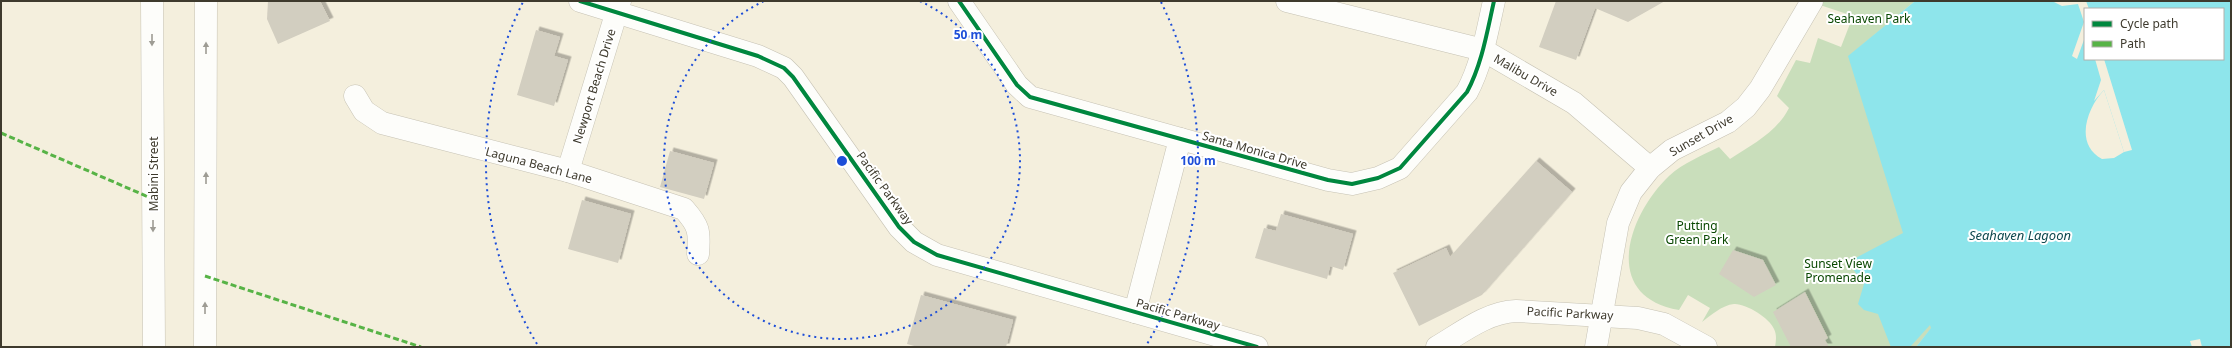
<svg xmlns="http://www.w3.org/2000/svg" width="2232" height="348" viewBox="0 0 2232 348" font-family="'Noto Sans',sans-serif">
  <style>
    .green { fill: #c9debb }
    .water { fill: #8ee5eb; fill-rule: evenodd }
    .pier { fill: #f4efdd }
    .building { fill: #d2cec0; filter: url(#shadow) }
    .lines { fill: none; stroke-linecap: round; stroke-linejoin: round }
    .minor-casing { stroke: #c6c2b4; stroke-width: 23 }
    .major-casing { stroke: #c6c2b4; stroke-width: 23 }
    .minor { stroke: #fdfdfa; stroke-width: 22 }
    .major { stroke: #fdfdfa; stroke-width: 22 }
    .quiet { stroke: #57b346; stroke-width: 3; stroke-dasharray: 6 3; stroke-linecap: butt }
    .cycleway-casing { stroke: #fff; stroke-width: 6 }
    .cycleway { stroke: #00873e; stroke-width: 4 }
    .oneway { fill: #9e9c94 }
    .ring { fill: none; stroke: #1d4ed8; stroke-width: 2; stroke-dasharray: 2 4 }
    .labels { text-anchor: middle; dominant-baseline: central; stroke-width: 4; stroke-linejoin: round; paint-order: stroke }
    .park-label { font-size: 12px; fill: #084701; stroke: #fff }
    .street-label { font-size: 12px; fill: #3e3a2d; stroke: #fff }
    .water-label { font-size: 13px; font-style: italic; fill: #0e484e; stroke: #fff }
    .centre { fill: #1d4ed8; stroke: #fff; stroke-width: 2 }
    .ring-label { font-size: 12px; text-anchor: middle; font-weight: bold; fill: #1d4ed8; stroke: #fff; stroke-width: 4; stroke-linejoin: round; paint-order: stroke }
  </style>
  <defs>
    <filter id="shadow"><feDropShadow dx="3.5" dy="-3.5" stdDeviation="0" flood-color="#0004"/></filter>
  </defs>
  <rect width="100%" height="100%" fill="#f4efdd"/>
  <path class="green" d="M 1822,1 L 1915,1 L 1849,56 L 1934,325 L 1916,347 L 1775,347 C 1776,341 1777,335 1774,329 C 1770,318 1745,303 1734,304 C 1722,305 1710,316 1702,322 L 1710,308 L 1688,295 L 1679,310 C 1600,296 1628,215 1669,176 C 1683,163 1703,155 1719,147 L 1730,159 C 1752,145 1777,132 1789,108 L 1777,96 L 1796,60 L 1810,63 L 1818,38 L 1841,47 L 1853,16 L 1820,5 Z"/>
  <path class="water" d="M 1915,1 L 2231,1 L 2231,347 L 1916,347 L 1931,328 L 1930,325 L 1910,347 L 1891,347 L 1878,314 L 1864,310 L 1858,304 L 1864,284 L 1848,262 L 1903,233 L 1848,56 ZM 2085,9 L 2223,9 L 2223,59 L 2085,59 ZM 2104,90 L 2124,152 L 2114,158 L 2102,159 C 2074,144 2087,108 2104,90 Z"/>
  <g class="pier">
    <polygon points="2052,1 2086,1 2089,9 2085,9 2085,37 2077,59 2072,56 2084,22 2078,4 2062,6"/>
    <polygon points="2095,59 2104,59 2132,150 2124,152 2104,90 2094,101 2101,80"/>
    <polygon points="2200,339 2202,347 2192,347 2190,341"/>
  </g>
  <g class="building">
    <polygon points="268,1 320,1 330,21 278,44 267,19"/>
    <polygon points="1556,1 1665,1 1628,22 1595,8 1576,60 1539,47"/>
    <polygon points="536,30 560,37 554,56 568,60 554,106 517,95"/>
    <polygon points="670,151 714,163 704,199 660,187"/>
    <polygon points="1536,161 1572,192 1482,295 1419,326 1393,273 1446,248 1450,257"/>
    <polygon points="582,200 631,214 618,263 568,249"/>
    <polygon points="1281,214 1353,234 1343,270 1330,266 1327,279 1255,258 1264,228 1276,231"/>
    <polygon points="1733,250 1763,260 1776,285 1754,297 1719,274"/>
    <polygon points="1805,292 1828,338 1825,340 1829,347 1791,347 1773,312"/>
    <polygon points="921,295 1013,320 1006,347 918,347 907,344"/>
  </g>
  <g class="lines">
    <defs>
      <g id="minor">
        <polyline points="580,1 758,56 784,68 793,77 899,227 914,242 937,255 1257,347"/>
        <path d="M 959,1 L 1017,85 L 1030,97 L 1328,180 L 1352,184 L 1378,178 L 1400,168 L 1467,92 C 1482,64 1487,32 1494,1"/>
        <polyline points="1287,1 1483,50 1574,103 1650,168"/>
        <path d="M 355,96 L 364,111 L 382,123 L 568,171 L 684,209 C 699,226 700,231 698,254"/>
        <polyline points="568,171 620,1"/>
        <polyline points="1135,312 1180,139"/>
        <path d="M 1437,347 C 1461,333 1487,312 1516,311 L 1638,318 L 1664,324 L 1706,347"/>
        <polyline points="1596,347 1618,223 1631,192 1650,168 1672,150 1728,122 1746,107 1760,89 1812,1"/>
      </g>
      <g id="major">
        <polyline points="152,1 154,347"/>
        <polyline points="205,347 206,1"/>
      </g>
    </defs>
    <use href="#minor" class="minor-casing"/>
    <use href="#major" class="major-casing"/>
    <use href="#minor" class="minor"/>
    <use href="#major" class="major"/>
    <g class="quiet">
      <polyline points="1,133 153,199"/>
      <polyline points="205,276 421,347"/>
    </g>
    <defs>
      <g id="cycleway">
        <polyline points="580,1 758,56 784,68 793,77 899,227 914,242 937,255 1257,347"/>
        <path d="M 959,1 L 1017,85 L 1030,97 L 1328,180 L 1352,184 L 1378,178 L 1400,168 L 1467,92 C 1482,64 1487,32 1494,1"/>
      </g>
    </defs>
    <use href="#cycleway" class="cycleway-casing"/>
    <use href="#cycleway" class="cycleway"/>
  </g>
  <defs><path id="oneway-solid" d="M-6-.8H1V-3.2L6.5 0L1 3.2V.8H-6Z"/></defs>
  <g class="oneway">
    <use href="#oneway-solid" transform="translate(152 40) rotate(90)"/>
    <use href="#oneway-solid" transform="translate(206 48) rotate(-90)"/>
    <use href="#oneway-solid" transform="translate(206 178) rotate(-90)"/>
    <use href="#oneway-solid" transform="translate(153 226) rotate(90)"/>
    <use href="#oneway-solid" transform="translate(205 308) rotate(-90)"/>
  </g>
  <g class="ring">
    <path d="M920 1A178 178 0 1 1 764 1"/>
    <path d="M537 344A356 356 0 0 1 523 2M1161 2A356 356 0 0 1 1147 344"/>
  </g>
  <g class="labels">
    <g class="park-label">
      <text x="1869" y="18">Seahaven Park</text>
      <text x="1697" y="225">Putting<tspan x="1697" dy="14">Green Park</tspan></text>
      <text x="1838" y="263">Sunset View<tspan x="1838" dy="14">Promenade</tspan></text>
    </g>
    <g class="street-label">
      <text transform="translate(1526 75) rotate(30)">Malibu Drive</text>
      <text transform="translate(594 86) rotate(-73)">Newport Beach Drive</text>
      <text transform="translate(1701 135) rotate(-30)">Sunset Drive</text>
      <text transform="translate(1255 150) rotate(16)">Santa Monica Drive</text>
      <text transform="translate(539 165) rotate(15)">Laguna Beach Lane</text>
      <text transform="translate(153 174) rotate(-90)">Mabini Street</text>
      <text transform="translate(885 188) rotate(54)">Pacific Parkway</text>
      <text transform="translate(1570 313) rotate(3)">Pacific Parkway</text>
      <text transform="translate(1178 314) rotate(16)">Pacific Parkway</text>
    </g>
    <g class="water-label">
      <text x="2020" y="235">Seahaven Lagoon</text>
    </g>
  </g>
  <circle cx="842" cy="161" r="6" class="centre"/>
  <g class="ring-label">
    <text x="968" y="39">50 m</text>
    <text x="1198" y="165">100 m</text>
  </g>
  <rect width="2232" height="348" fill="none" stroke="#3e3a2d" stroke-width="4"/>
  <rect x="2084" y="8" width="140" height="52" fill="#ffffff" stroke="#b2b0ab"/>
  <rect x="2092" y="21" width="20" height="6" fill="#00873e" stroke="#b2b0ab"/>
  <text x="2120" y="28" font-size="12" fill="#3e3a2d">Cycle path</text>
  <rect x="2092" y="41" width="20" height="6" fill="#57b346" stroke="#b2b0ab"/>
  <text x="2120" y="48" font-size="12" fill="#3e3a2d">Path</text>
</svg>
